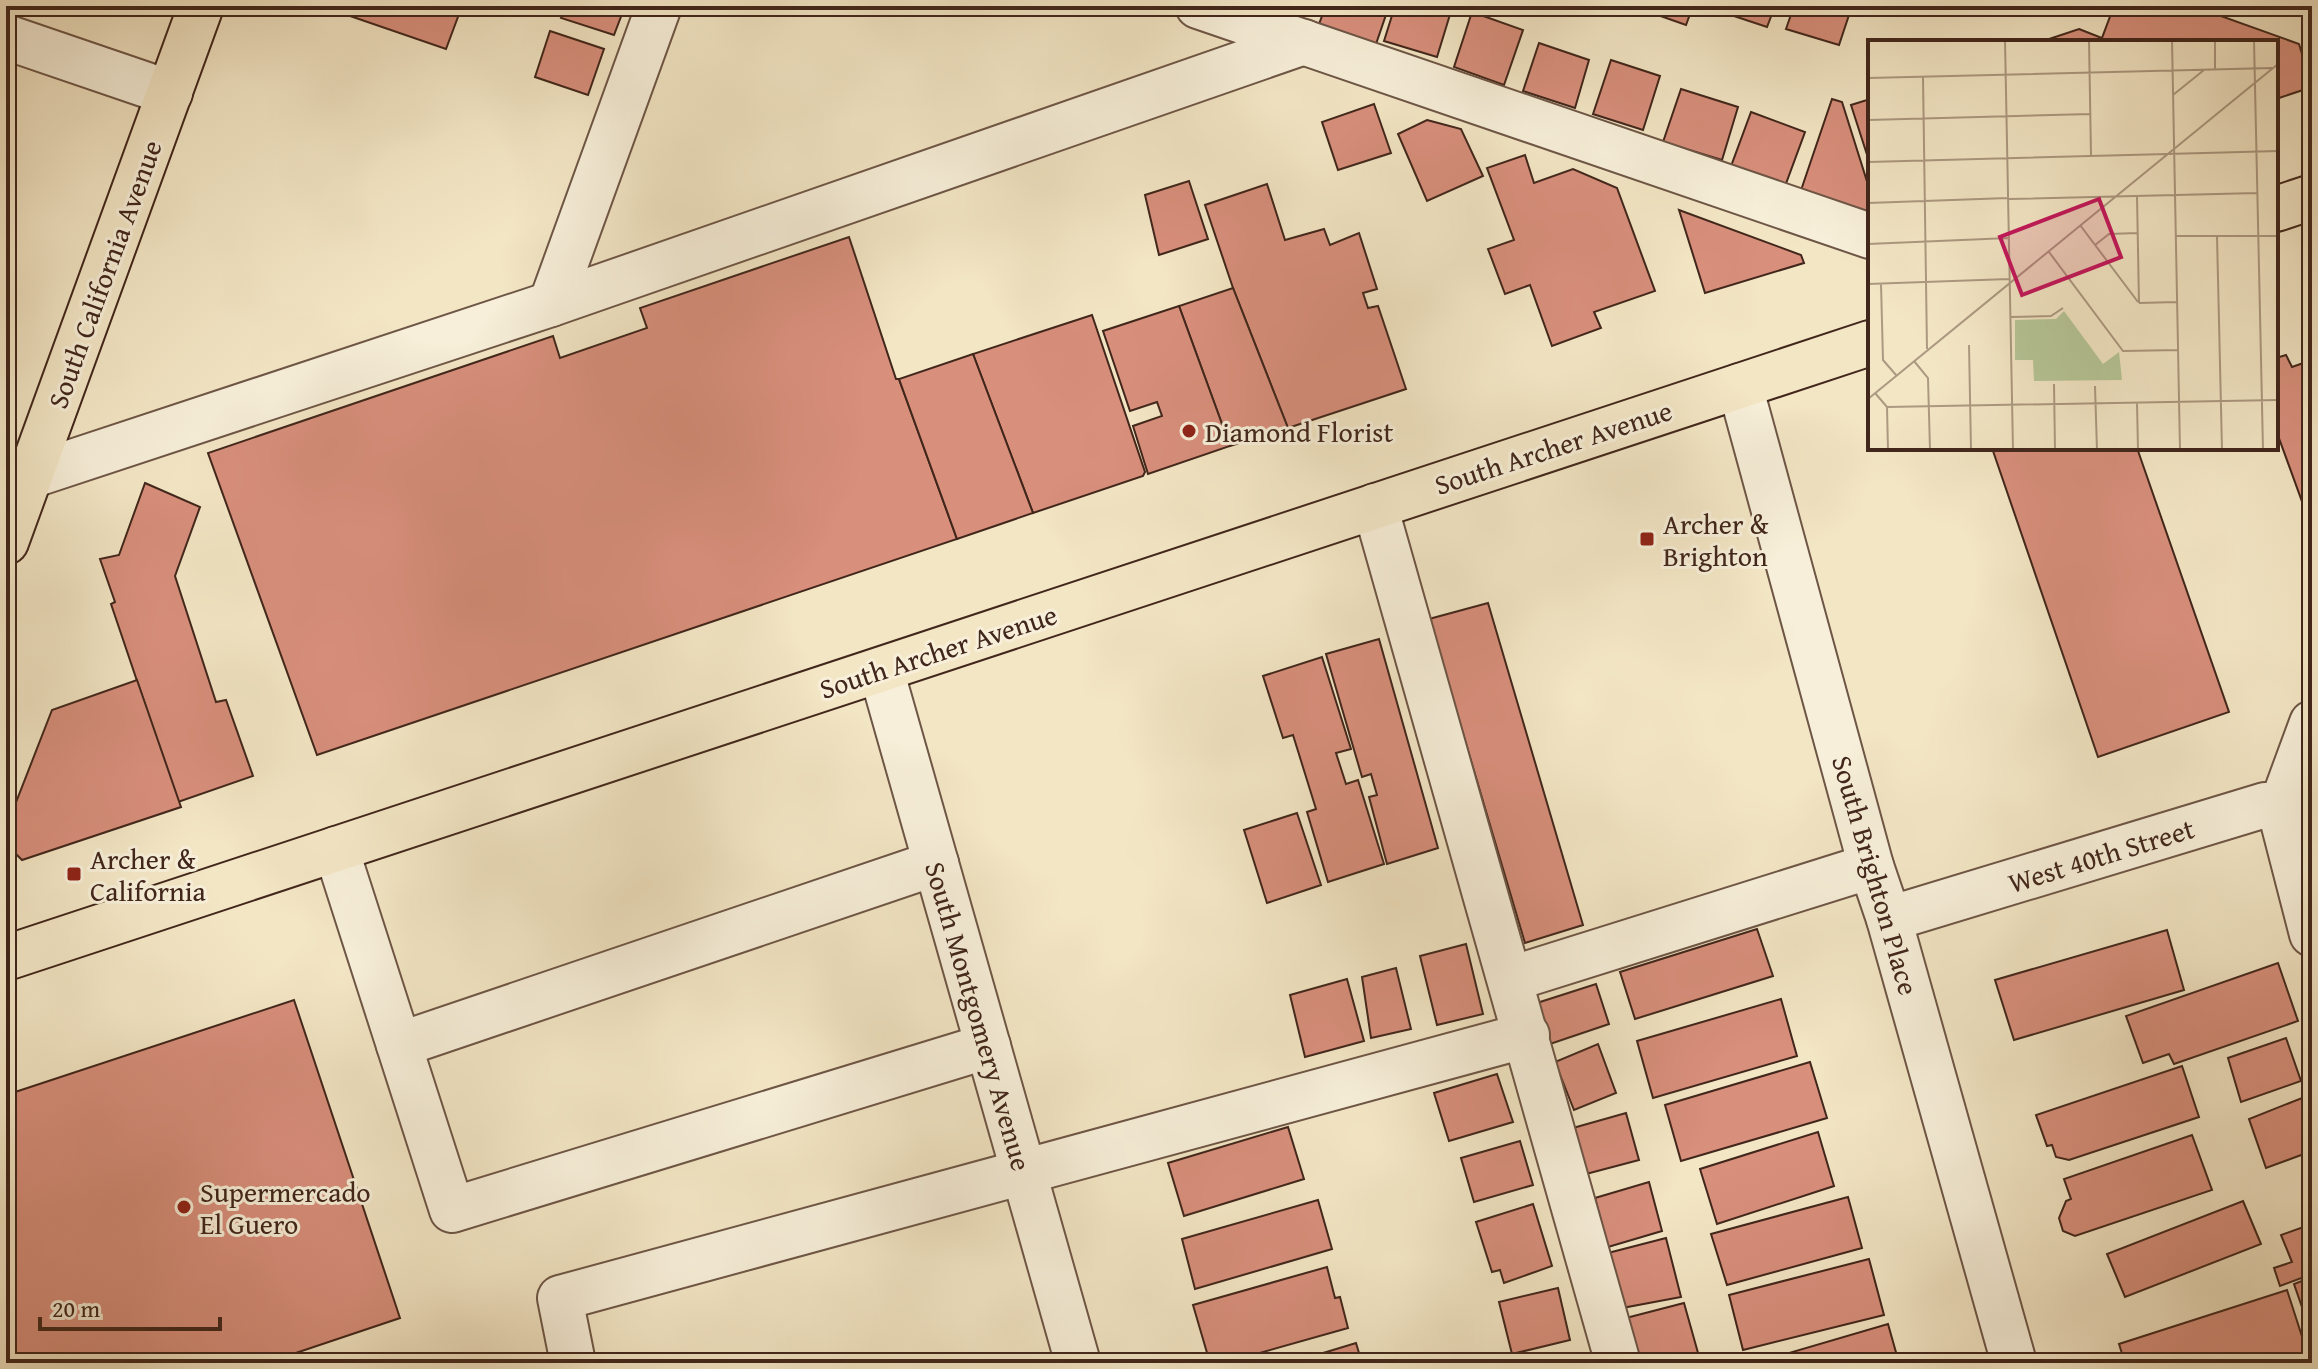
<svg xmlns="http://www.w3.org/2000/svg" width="2318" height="1369" viewBox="0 0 2318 1369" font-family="'Gentium Book Plus',serif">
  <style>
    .building { fill: #d88f7c; stroke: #41261b; stroke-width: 2 }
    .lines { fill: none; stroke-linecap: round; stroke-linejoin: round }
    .minor-casing { stroke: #6e5646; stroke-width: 48 }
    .major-casing { stroke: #41261b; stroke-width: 48 }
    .minor { stroke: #f7efd9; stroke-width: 44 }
    .major { stroke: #f3e6c5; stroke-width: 44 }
    .poi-dot { fill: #8f2418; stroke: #f7efd9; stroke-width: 3 }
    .labels { text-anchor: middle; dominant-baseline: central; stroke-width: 6; stroke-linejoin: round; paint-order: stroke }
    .street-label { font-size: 28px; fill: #41261b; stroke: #f7efd9 }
    .poi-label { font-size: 28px; fill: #41261b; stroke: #f7efd9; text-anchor: start }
    .inset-road { fill: none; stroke: #ac9981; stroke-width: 2 }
    .view { fill: #c2185b; fill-opacity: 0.15; stroke: #c2185b; stroke-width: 4 }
    .inset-edge { fill: none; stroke: #41261b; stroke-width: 4 }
  </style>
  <rect width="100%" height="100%" fill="#f3e6c5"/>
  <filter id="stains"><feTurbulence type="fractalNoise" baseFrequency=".0025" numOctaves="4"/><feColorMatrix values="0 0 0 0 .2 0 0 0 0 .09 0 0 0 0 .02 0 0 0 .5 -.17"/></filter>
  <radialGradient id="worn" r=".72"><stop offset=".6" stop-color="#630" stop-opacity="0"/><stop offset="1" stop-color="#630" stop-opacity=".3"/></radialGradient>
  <g class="building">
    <polygon points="321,6 462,6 446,49"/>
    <polygon points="566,6 625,6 614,35 561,18"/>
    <polygon points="1326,6 1389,6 1376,44 1319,24"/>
    <polygon points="1395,6 1452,8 1437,57 1384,41"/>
    <polygon points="1632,6 1693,6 1686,25"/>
    <polygon points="1714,6 1775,6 1767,27 1713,9"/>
    <polygon points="1794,6 1852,6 1839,45 1786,29"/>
    <polygon points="2114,6 2193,6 2299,44 2312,87 2276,99 2276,42 2104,42 2102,38"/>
    <polygon points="1472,12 1523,30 1504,85 1454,67"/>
    <polygon points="2079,29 2102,38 2104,42 2040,42"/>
    <polygon points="550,31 604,49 588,95 535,77"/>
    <polygon points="1539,43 1589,60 1575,108 1523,91"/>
    <polygon points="1611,60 1660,76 1643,130 1593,114"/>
    <polygon points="1681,89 1738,107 1722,160 1663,142"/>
    <polygon points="1832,99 1842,102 1870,191 1870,223 1798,199"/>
    <polygon points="1870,99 1870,164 1851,105"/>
    <polygon points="1374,104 1391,153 1338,170 1322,122"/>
    <polygon points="1751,112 1805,132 1784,189 1730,169"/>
    <polygon points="1427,120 1461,129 1483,176 1427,201 1398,134"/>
    <polygon points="1525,155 1534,183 1573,169 1617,188 1655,291 1594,312 1601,328 1552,346 1530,285 1505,294 1488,249 1514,240 1487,168"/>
    <polygon points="1189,181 1208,239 1159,255 1145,195"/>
    <polygon points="1267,184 1285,240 1324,229 1330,245 1359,233 1377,289 1363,293 1368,308 1378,306 1406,389 1288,428 1233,288 1205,205"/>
    <polygon points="1679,210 1801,255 1804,263 1705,293"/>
    <polygon points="849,237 896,379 899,379 957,539 317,755 208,453 553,336 560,358 647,328 640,308"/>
    <polygon points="1233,288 1288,428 1230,446 1179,306"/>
    <polygon points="1179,306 1230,446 1148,474 1133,426 1162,416 1157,402 1130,411 1103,331"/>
    <polygon points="1092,315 1145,472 1143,476 1033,513 973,354"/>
    <polygon points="973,354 1033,513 957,539 899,379"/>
    <polygon points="2286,355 2292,367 2312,360 2312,529 2276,430 2276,358"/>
    <polygon points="1992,448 2137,448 2229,712 2098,757"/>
    <polygon points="145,483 200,507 175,576 216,702 226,700 253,776 178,802 111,604 115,602 100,559 119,555"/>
    <polygon points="1488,603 1583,925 1525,943 1429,619"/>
    <polygon points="1379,639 1438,848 1387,864 1369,797 1377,795 1371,774 1362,777 1326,654"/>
    <polygon points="1322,657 1351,749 1336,753 1346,784 1358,780 1384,864 1328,882 1307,812 1316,809 1293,735 1283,738 1263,676"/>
    <polygon points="137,680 181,807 22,860 6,844 6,828 52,710"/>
    <polygon points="1297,813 1321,885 1267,903 1244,830"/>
    <polygon points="1757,929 1773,976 1635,1019 1620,972"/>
    <polygon points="2167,930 2184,990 2014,1040 1995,980"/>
    <polygon points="1466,944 1483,1014 1437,1025 1420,956"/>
    <polygon points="2278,963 2298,1021 2174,1064 2169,1054 2143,1063 2126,1016"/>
    <polygon points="1396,968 1411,1029 1371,1038 1362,977"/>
    <polygon points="1347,979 1364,1041 1305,1057 1290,995"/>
    <polygon points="1596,984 1609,1024 1550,1044 1537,1003"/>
    <polygon points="1781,999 1797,1056 1653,1098 1637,1041"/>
    <polygon points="294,1000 400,1318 266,1363 6,1363 6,1095"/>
    <polygon points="2286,1038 2301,1081 2241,1102 2228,1058"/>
    <polygon points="1598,1044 1616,1093 1574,1110 1555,1062"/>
    <polygon points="1810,1062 1827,1118 1681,1161 1665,1105"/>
    <polygon points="2182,1066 2199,1117 2069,1160 2056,1157 2052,1145 2047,1146 2036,1115"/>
    <polygon points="1497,1074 1513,1122 1449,1141 1434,1093"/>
    <polygon points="2302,1098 2312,1124 2312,1151 2266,1168 2249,1119"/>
    <polygon points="1626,1113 1639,1160 1586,1174 1573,1128"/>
    <polygon points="1288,1127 1304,1179 1184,1216 1168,1163"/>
    <polygon points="1818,1132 1834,1186 1717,1224 1700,1169"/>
    <polygon points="2192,1135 2212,1190 2075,1236 2063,1231 2059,1218 2066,1201 2071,1199 2064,1179"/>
    <polygon points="1520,1141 1533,1185 1474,1202 1461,1158"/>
    <polygon points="1649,1182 1662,1231 1608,1247 1595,1198"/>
    <polygon points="1848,1197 1862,1248 1727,1285 1711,1234"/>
    <polygon points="1318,1200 1332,1249 1195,1289 1182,1239"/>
    <polygon points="2243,1201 2261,1244 2125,1297 2107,1254"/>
    <polygon points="1533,1204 1552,1266 1504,1283 1500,1270 1492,1272 1476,1222"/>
    <polygon points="2312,1224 2312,1274 2280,1286 2274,1268 2292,1262 2281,1235"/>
    <polygon points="1666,1238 1681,1297 1622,1308 1608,1253"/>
    <polygon points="1869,1259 1884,1315 1743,1350 1729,1295"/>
    <polygon points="1327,1267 1335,1298 1340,1297 1348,1328 1224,1363 1210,1363 1193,1305"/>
    <polygon points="2312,1277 2312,1336 2294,1284"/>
    <polygon points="1558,1288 1570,1340 1512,1354 1499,1302"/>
    <polygon points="2287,1290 2308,1355 2283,1363 2125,1363 2119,1344"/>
    <polygon points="1684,1303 1700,1360 1686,1363 1638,1363 1626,1318"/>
    <polygon points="1888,1324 1899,1363 1755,1363"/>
    <polygon points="1356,1343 1362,1363 1290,1363"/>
  </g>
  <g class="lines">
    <defs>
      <g id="minor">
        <polyline points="1198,6 1870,236"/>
        <polyline points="6,37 170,93"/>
        <polyline points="551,304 659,6"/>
        <polyline points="1740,386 1871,866 1889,919 2014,1363"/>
        <polyline points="30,476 551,304 1304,42"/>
        <polyline points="1375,506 1618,1363"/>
        <polyline points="881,670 1078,1363"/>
        <polyline points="2312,723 2280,810 2312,934"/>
        <polyline points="336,849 452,1210 988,1046"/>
        <polyline points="1889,919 2265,805 2312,822"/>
        <polyline points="1511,979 1871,866"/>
        <polyline points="399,1045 936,863"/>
        <polyline points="573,1363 560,1298 1527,1035"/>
      </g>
      <g id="major">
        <polyline points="2276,209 2312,197"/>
        <polyline points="6,542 201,6"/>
        <polyline points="6,958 1870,343"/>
      </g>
    </defs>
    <use href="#minor" class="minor-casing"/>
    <use href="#major" class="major-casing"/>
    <use href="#minor" class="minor"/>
    <use href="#major" class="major"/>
  </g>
  <g class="poi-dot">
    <circle cx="1189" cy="431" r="8"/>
    <rect x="1639" y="531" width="16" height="16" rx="4"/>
    <rect x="66" y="866" width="16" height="16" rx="4"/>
    <circle cx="184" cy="1207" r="8"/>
  </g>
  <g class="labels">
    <g class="street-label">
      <text transform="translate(104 274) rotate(-70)">South California Avenue</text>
      <text transform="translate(1553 447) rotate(-18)">South Archer Avenue</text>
      <text transform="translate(938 651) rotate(-18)">South Archer Avenue</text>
      <text transform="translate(2101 855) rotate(-17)">West 40th Street</text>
      <text transform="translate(1876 875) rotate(74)">South Brighton Place</text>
      <text transform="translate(979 1016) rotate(74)">South Montgomery Avenue</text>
    </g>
    <g class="poi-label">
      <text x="1205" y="431">Diamond Florist</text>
      <text x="1663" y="523">Archer &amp;<tspan x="1663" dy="32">Brighton</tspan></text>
      <text x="90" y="858">Archer &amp;<tspan x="90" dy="32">California</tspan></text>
      <text x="200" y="1191">Supermercado<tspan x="200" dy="32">El Guero</tspan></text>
    </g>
  </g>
  <g transform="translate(1868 40)">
    <rect width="410" height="410" fill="#f3e6c5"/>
    <path d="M 196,271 L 235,324 L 251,312 L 254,340 L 166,341 L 165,320 L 147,320 L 147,280 L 188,279 Z" fill="#b6c698"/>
    <path class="inset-road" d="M 137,0 L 145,410M 221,0 L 223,115M 304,0 L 312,410M 347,0 L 347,29M 386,0 L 395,410M 55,37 L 59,309M 0,38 L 404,28M 305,55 L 336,30M 0,80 L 222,74M 299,114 L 410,111M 0,122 L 299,114M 269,156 L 271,263M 141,159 L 390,153M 0,163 L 140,158M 212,185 L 270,262M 308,196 L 410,196M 349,196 L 354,410M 0,204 L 141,198M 227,205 L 241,194 L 269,193M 181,212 L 255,311 L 310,310M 0,244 L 141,239M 13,244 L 15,320 L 28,335M 271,263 L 309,262M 143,277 L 183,276 L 195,268M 101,305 L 103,410M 46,321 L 60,338 L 62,410M 186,344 L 187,410M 227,346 L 229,410M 7,353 L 19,367 L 20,410M 0,359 L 410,24M 269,363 L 270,410M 19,367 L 410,360"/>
    <path class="view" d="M 231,159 L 253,217 L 154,255 L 132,197 Z"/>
    <rect width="410" height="410" class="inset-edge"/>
  </g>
  <rect width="2318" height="1369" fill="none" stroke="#f3e6c5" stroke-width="32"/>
  <rect x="8" y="8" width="2302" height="1353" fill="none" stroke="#41261b" stroke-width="4"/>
  <rect x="16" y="16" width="2286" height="1337" fill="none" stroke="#41261b" stroke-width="2"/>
  <path d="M40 1317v12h180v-12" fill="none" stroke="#41261b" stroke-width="4"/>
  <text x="52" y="1317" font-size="24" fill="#41261b" stroke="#f7efd9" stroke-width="6" paint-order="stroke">20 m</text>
  <rect width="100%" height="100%" filter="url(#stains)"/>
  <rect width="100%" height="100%" fill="url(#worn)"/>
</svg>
